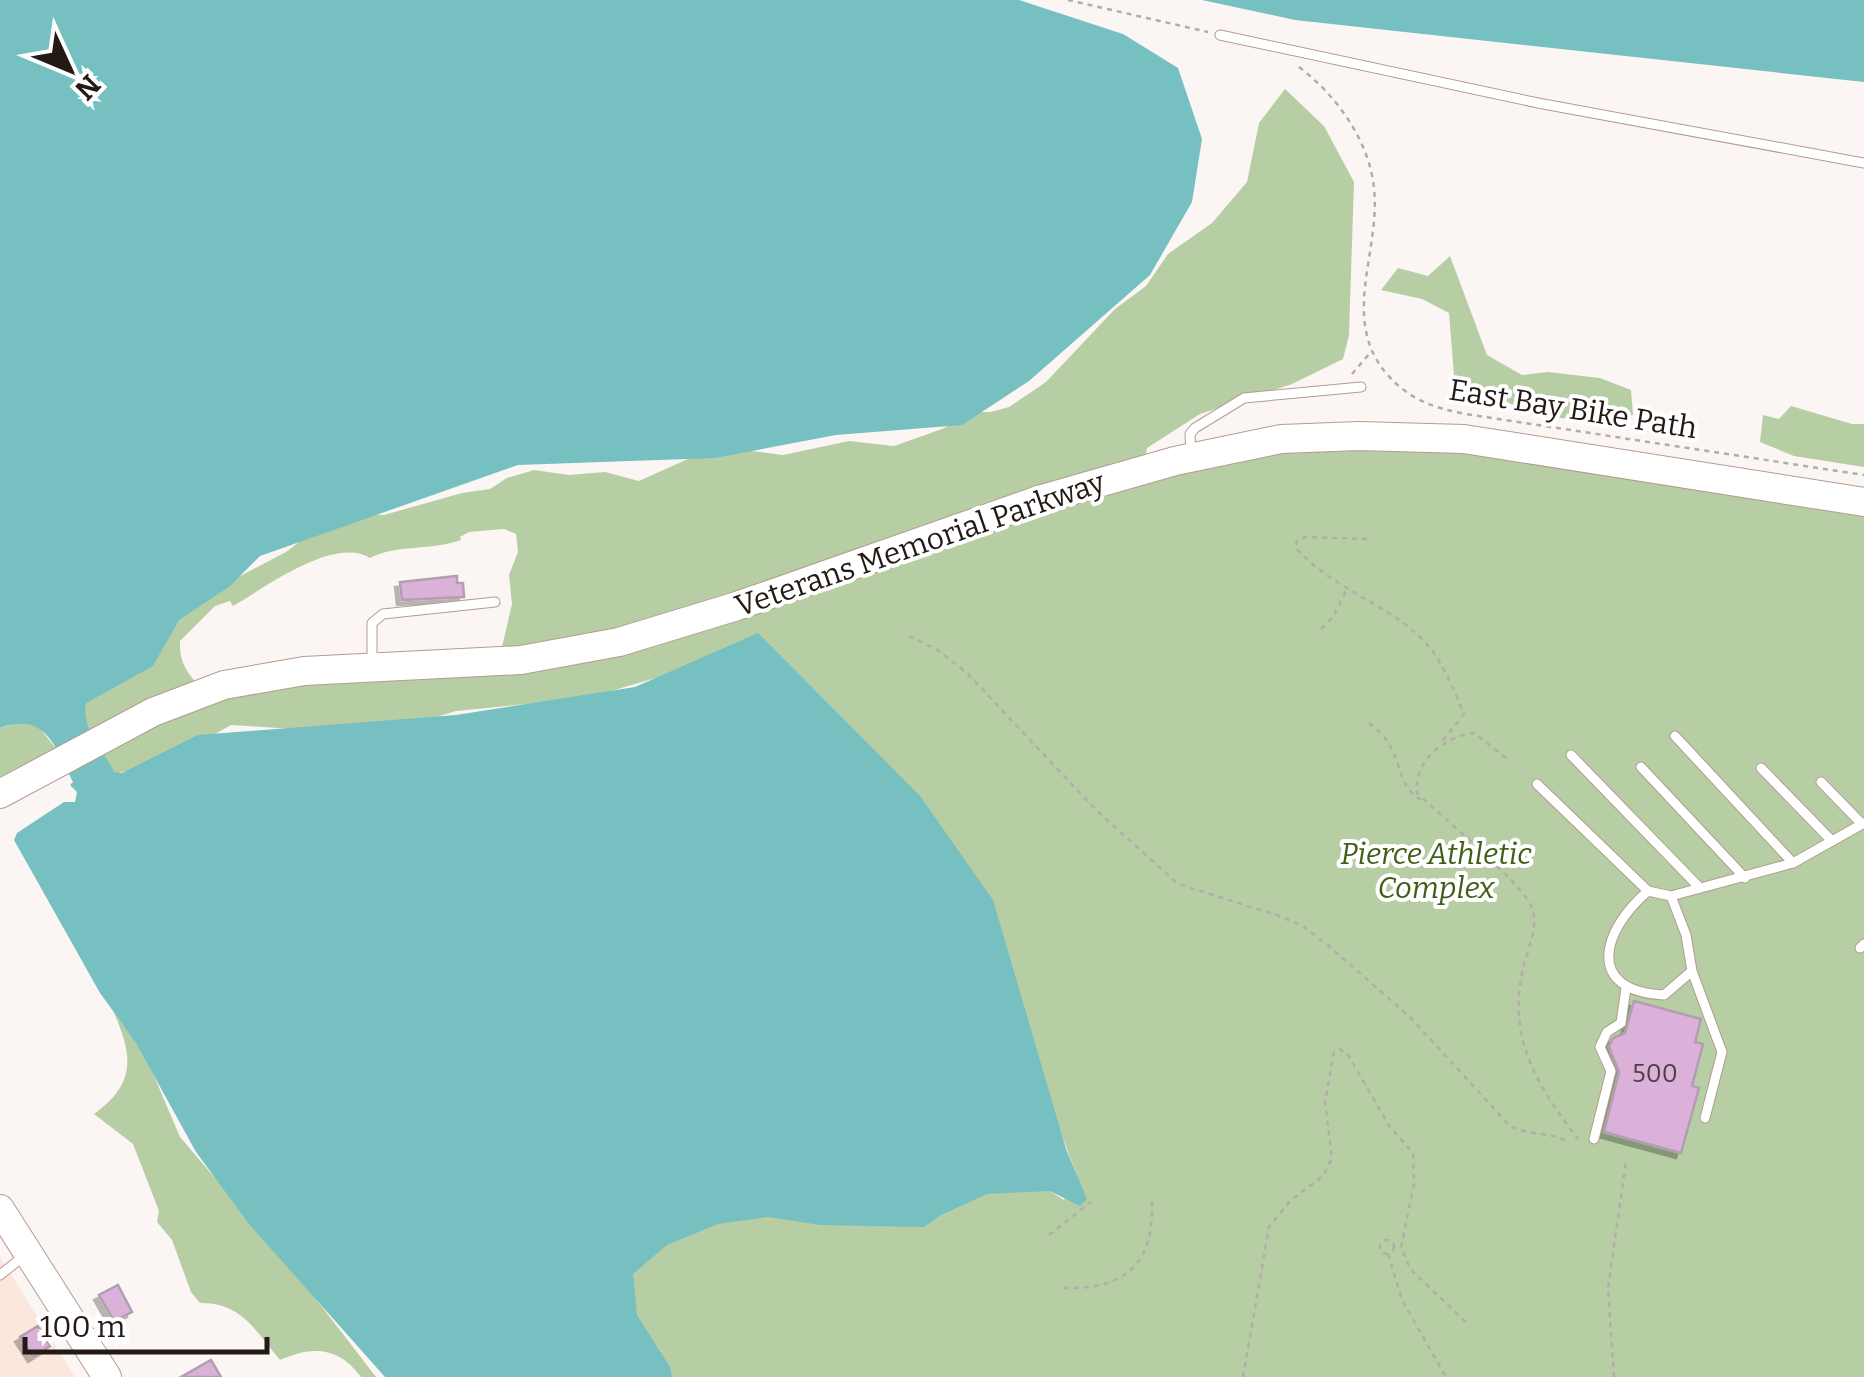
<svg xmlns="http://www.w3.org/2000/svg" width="1864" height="1377" viewBox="0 0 1864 1377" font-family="Bitter,serif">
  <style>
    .built { fill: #fce7dd }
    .green { fill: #b7cda4; fill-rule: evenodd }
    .water { fill: #76c0c2 }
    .building { fill: #dbb1da; stroke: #b19eb1; stroke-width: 2.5; filter: url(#shadow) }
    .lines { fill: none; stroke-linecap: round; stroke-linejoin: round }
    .service-casing { stroke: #b49c90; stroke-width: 11 }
    .secondary-casing { stroke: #b49c90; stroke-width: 30 }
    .path { stroke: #b3ada9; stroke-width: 2.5; stroke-dasharray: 5 5; stroke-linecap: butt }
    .service { stroke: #fff; stroke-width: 9 }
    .secondary { stroke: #fff; stroke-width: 28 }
    .labels { text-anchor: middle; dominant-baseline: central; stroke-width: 8; stroke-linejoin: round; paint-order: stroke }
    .number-label { font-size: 25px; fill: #514046 }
    .street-label { font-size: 30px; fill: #231a15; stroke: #fff }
    .park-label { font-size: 30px; font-style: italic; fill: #405f19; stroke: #fff }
  </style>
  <defs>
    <filter id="shadow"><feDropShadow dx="-5" dy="5" stdDeviation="0" flood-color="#0004"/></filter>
  </defs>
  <rect width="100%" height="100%" fill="#fbf6f3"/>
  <polygon class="built" points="0,1257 75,1377 0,1377"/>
  <g class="green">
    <path d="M 1285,89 L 1324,126 L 1354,182 L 1349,335 L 1343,359 L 1292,384 L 1200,414 L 1147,448 L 1143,473 L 1185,460 L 1437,439 L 1864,503 L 1864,1377 L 668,1377 L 660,1351 L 631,1312 L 622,1280 L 689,1223 L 967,1186 L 1050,1191 L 1064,1200 L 1077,1175 C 1045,1098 1029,1016 1001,936 L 683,670 L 587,698 L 456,711 L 420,722 L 310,730 L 231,725 L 185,751 L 145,767 L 118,773 L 109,771 L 72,705 L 170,613 L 286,552 L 311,533 L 358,514 L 384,515 L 462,493 L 490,489 L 507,478 L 534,470 L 569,475 L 605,472 L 639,481 L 701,453 L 729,448 L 783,455 L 849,441 L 894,446 L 942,429 L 974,412 L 991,412 L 1009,407 L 1046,382 L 1115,309 L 1146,286 L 1168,254 L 1212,223 L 1247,182 L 1259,123 ZM 504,529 L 516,534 L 518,552 L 509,575 L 512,604 L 499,660 L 202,689 C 188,674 179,663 180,641 L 215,606 L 230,601 L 233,606 C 266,587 334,536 370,558 C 397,544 431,551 461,540 L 460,537 L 469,532 Z"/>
    <polygon points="1450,256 1487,355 1522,375 1548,372 1600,378 1631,390 1633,415 1604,426 1581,419 1535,417 1507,402 1456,400 1449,313 1422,299 1381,290 1398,268 1428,276"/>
    <polygon points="1791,406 1852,424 1864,424 1864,467 1794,456 1760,442 1763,415 1779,419"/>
    <polygon points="21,722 39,727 57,750 0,788 0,728"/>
    <path d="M 114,1013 L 143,1050 L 180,1137 L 296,1273 L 376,1377 L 361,1377 C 338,1346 312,1346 280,1360 C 256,1331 241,1302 200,1303 L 191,1292 L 172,1240 L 157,1222 L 159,1211 L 133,1144 L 94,1114 C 136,1084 133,1056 114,1013 Z"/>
  </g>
  <g class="water">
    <path d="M 0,0 L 1019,0 L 1123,34 L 1178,68 L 1202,139 L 1192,202 L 1150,275 L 1029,381 L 962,425 L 836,435 L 715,458 L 518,465 L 260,556 L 230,586 L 179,620 L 153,666 L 86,703 C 81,730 104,750 114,772 L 122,773 L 198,735 L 456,715 L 635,687 L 758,633 L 920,796 L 993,900 L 1066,1149 L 1087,1199 L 1080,1206 L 1050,1191 L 987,1194 L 941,1215 L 924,1227 L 820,1225 L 768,1217 L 718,1224 L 667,1245 L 633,1274 L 637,1315 L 670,1367 L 672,1377 L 385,1377 L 249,1224 L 196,1152 L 136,1043 L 100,993 L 14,840 L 17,833 L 64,802 L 75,802 L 77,792 L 70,785 L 73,782 C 55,748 47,711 0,728 Z"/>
    <polygon points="1202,0 1864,0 1864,82 1295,20"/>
  </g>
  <g class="building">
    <polygon points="457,576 457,583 463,583 464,597 402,600 400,582"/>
    <polygon points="1634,1001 1701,1019 1695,1042 1703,1044 1692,1086 1699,1088 1681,1153 1604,1132 1619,1072 1609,1047 1613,1038 1625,1033"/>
    <polygon points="118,1285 132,1312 114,1321 99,1295"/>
    <polygon points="38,1326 50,1346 33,1357 20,1337"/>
    <polygon points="211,1360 221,1377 181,1377"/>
  </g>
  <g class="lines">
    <defs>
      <g id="service">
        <polyline points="1220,35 1538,103 1864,163"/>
        <polyline points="1191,454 1190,434 1195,428 1244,398 1361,387"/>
        <polyline points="372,662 372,623 383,614 495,602"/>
        <polyline points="1675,736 1793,863"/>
        <polyline points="1571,755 1700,888"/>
        <polyline points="1641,767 1745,878"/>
        <polyline points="1761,768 1832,841"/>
        <polyline points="1821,782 1862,824"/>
        <polyline points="1537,784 1648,891 1671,896 1793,863 1864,823"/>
        <path d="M 1648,891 C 1602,930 1584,991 1664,995 L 1692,971 L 1686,935 L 1671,896"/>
        <polyline points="1860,948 1864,944"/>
        <polyline points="1692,971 1722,1052 1705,1118"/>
        <polyline points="1594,1139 1611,1071 1600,1047 1607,1032 1621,1023 1626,988"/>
        <polyline points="0,1275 25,1255"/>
      </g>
      <g id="secondary">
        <polyline points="0,794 153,712 224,685 304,671 521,660 619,642 737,606 1039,500 1175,461 1281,439 1359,436 1464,439 1864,502"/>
        <polyline points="0,1209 107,1377"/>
      </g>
    </defs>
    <use href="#service" class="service-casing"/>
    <use href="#secondary" class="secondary-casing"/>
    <g class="path">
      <polyline points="1068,0 1208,32"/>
      <path d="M 1299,67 C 1336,95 1369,140 1374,188 C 1381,251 1340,318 1386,373 C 1408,399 1433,408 1466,414 L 1864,475"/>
      <polyline points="1352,374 1370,353"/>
      <path d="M 1367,539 L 1306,537 L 1297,541 L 1295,547 C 1332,589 1386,603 1422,639 C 1442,658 1453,689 1464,714 L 1440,744"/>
      <polyline points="1321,629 1333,617 1346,591"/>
      <path d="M 909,636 L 939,651 L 967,673 L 1096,810 L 1178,884 L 1277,915 L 1303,926 L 1330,947 L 1410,1017 L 1510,1126 C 1531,1136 1550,1132 1566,1141"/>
      <path d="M 1369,723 C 1375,728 1383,734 1387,741 C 1403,763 1397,791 1426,802"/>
      <path d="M 1506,758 L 1474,733 C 1445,736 1413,761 1417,793 C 1442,817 1522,882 1532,908 C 1539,927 1527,950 1523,969 C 1507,1037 1537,1086 1578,1139"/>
      <polyline points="1049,1235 1091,1202"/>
      <circle cx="1387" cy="1247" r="7"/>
      <polyline points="1388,1254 1402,1300 1446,1377"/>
      <path d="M 1064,1288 C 1127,1290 1155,1262 1152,1199"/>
      <polyline points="1243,1377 1269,1227 1290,1201 1323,1176 1332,1158 1325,1102 1334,1052 1340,1049 1348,1055 1390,1127 1413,1153 1414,1184 1401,1248 1411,1270 1468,1324"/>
      <polyline points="1614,1377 1608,1288 1626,1161"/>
    </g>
    <use href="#service" class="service"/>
    <use href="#secondary" class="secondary"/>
  </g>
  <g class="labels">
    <g class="number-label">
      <text x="1655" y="1074">500</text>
    </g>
    <g class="street-label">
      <text transform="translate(1573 409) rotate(9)">East Bay Bike Path</text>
      <text transform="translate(920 544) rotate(-19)">Veterans Memorial Parkway</text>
    </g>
    <g class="park-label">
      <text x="1436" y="854">Pierce Athletic<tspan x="1436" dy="34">Complex</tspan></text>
    </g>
  </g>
  <g transform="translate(70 70) rotate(134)" stroke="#ffffff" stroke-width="8" paint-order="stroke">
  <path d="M0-8L18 38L0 25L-18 38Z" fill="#231a15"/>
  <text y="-15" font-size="28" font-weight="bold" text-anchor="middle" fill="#231a15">N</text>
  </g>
  <path d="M25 1337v15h242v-15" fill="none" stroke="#231a15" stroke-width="5"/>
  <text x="40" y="1337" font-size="30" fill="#231a15" stroke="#ffffff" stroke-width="8" paint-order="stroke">100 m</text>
</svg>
